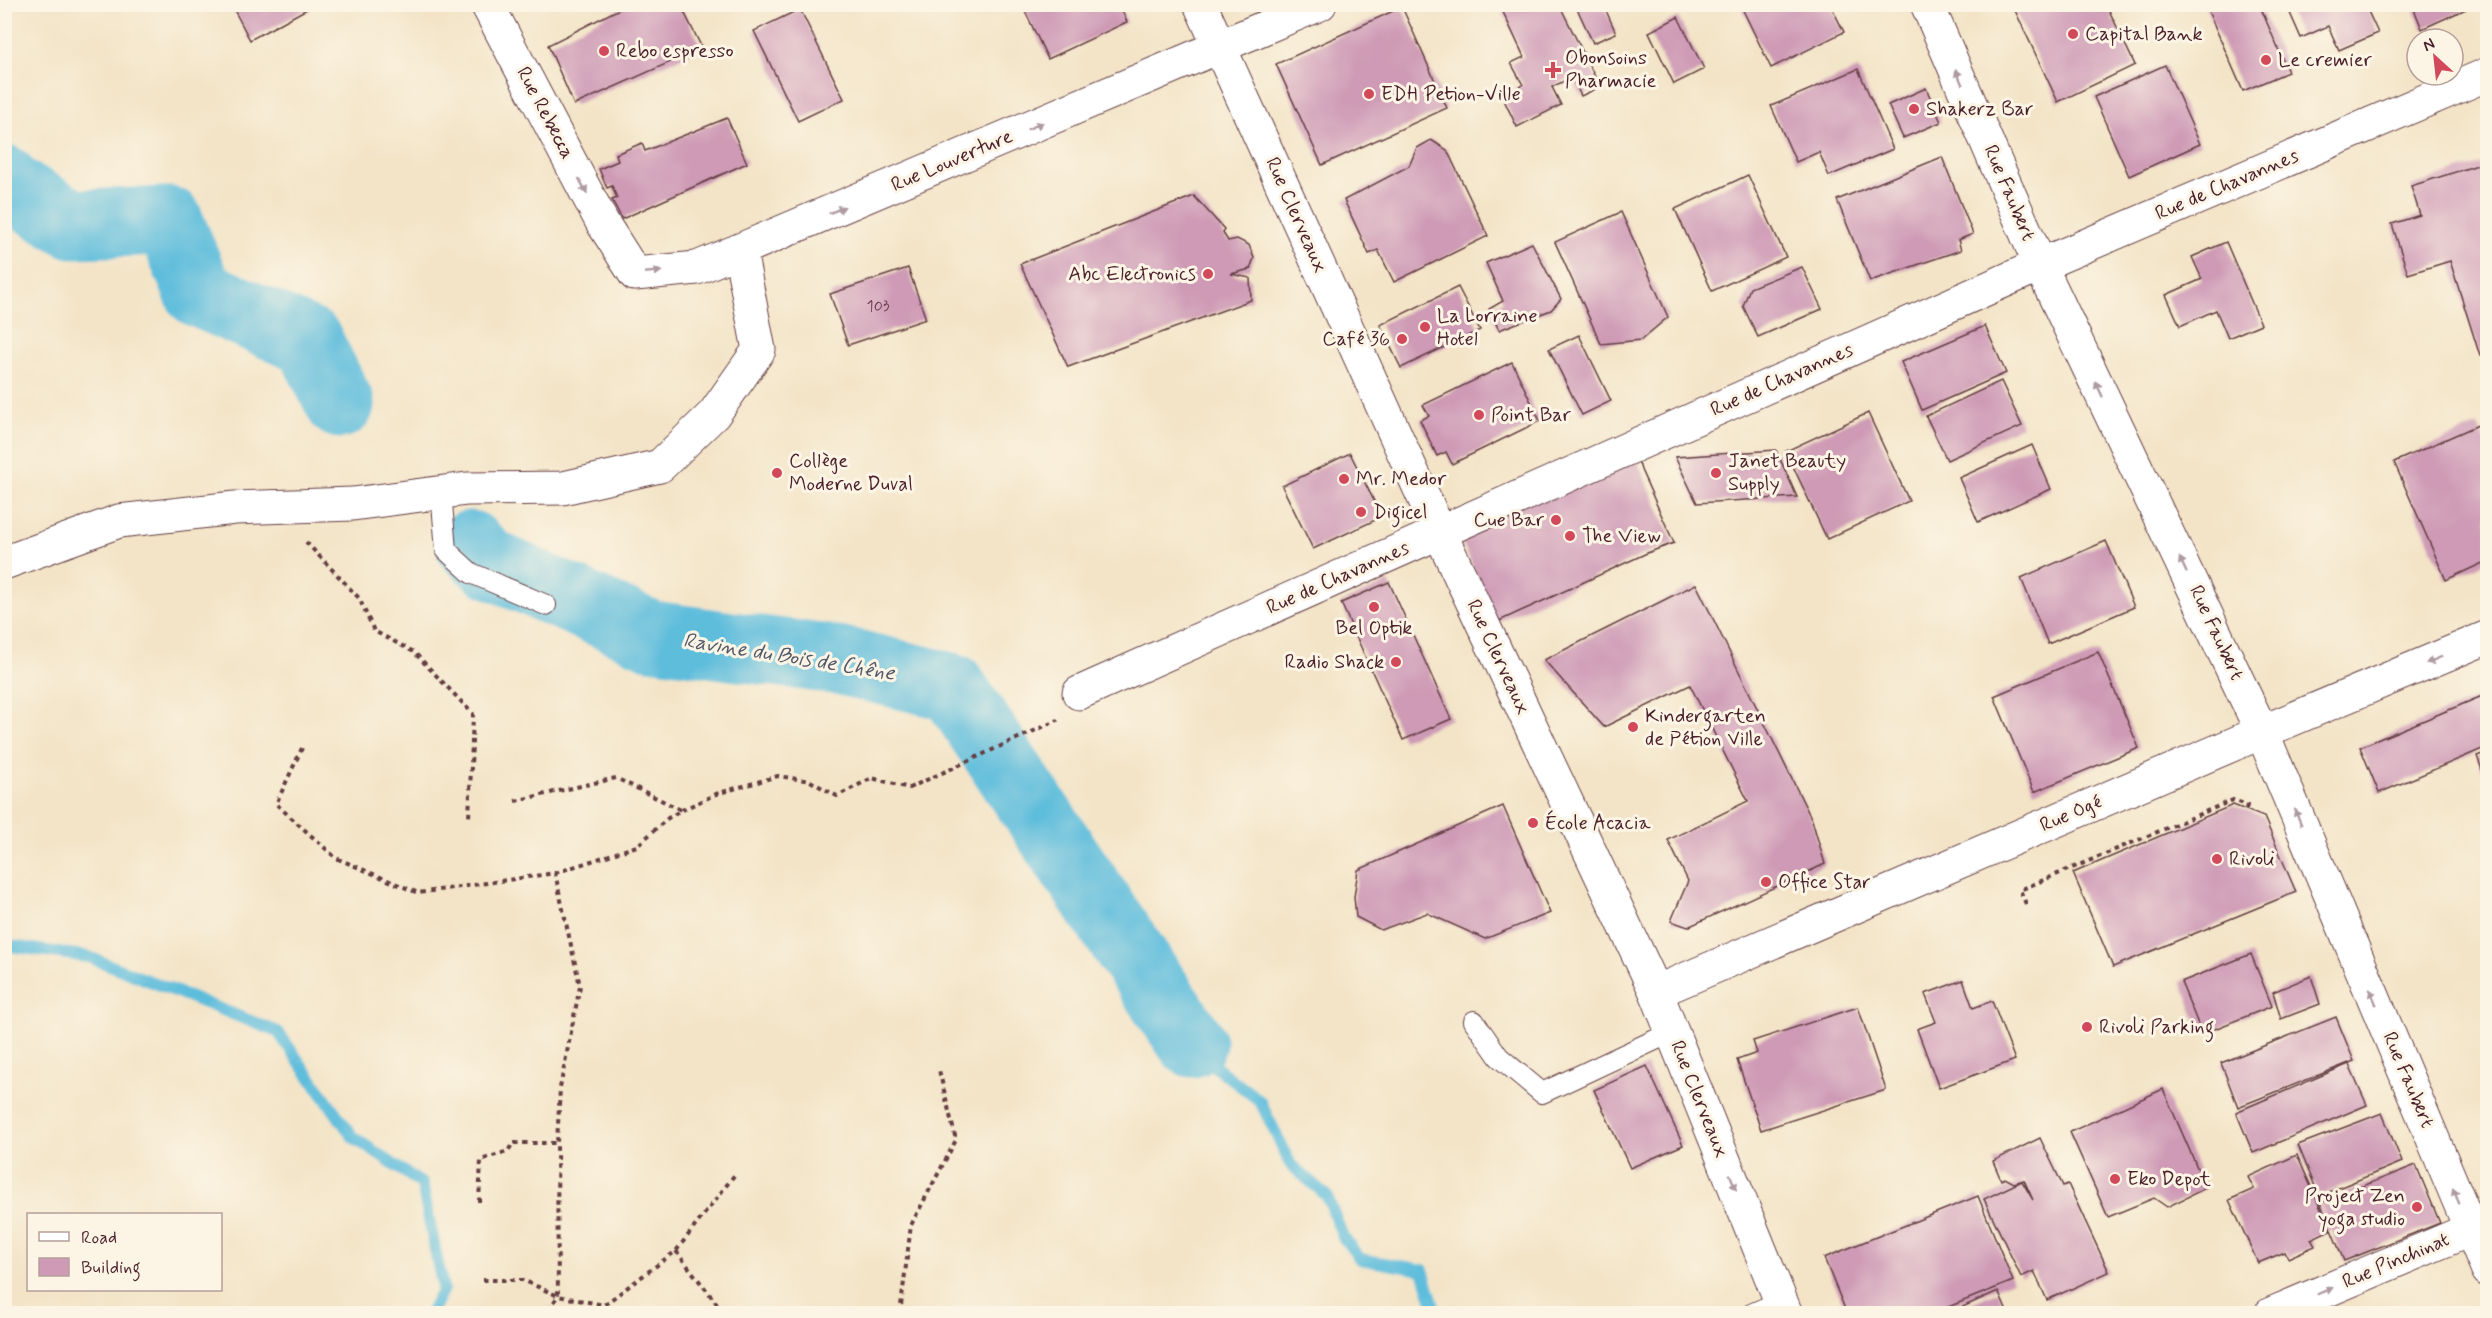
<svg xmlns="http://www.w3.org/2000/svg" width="2492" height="1318" viewBox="0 0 2492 1318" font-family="Mynerve,sans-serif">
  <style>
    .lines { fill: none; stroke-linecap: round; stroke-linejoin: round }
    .stream { stroke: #5ebddc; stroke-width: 12 }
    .river { stroke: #5ebddc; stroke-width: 69 }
    .building { fill: #ce9ab5 }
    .service-casing { stroke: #633d42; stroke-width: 22 }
    .minor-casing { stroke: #633d42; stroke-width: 35 }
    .tertiary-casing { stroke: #633d42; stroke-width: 35 }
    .secondary-casing { stroke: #633d42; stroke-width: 35 }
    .path { stroke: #633d42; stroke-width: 4; stroke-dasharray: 4.5 4.5; stroke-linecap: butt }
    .service { stroke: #fff; stroke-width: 20 }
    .minor { stroke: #fff; stroke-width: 33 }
    .tertiary { stroke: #fff; stroke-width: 33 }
    .secondary { stroke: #fff; stroke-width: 33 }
    .oneway { fill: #ae9aa0 }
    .poi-dot { fill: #d1495b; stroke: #fcf5e5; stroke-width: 2 }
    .labels { text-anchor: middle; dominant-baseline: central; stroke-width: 6; stroke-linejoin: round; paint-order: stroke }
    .number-label { font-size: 16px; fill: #6b3e4e }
    .poi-label { font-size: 20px; fill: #4a1f2b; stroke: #fcf5e5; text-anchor: start }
    .street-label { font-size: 20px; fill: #4a1f2b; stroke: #fcf5e5 }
    .water-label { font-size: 21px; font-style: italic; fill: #515669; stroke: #fcf5e5 }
  </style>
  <rect width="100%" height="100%" fill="#fcf5e5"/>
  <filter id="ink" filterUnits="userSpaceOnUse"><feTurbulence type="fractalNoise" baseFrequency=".0167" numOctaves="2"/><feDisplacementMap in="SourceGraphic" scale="12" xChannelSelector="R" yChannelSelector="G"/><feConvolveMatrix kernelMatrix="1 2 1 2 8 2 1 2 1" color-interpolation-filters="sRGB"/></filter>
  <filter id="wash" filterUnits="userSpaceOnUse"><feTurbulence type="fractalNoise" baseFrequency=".008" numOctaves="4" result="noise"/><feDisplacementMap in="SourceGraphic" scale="24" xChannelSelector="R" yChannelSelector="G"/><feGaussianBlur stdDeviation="1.35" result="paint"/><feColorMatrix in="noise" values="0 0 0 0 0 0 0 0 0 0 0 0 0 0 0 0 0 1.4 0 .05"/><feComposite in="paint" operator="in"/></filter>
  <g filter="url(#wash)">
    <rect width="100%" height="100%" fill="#f3e4c7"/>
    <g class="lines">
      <g class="stream">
        <polyline points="4,945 89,957 278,1032 353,1137 422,1184 443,1289 430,1314"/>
        <polyline points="1192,1043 1213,1065 1260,1101 1291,1165 1327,1196 1343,1237 1360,1259 1423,1270 1433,1302 1434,1314"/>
      </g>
      <g class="river">
        <polyline points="4,179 8,186 73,224 169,221 199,293 309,342 340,404"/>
        <polyline points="470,545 489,563 651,635 842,661 952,687 1192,1043"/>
      </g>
    </g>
    <g id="blocks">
      <g class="building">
        <polygon points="231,4 316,4 250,40"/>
        <polygon points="629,4 680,4 702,48 574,105 548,45"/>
        <polygon points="1029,4 1119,4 1127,22 1048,59 1023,7"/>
        <polygon points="1518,4 1559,4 1600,87 1581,96 1572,77 1552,87 1561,105 1517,127 1502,96 1523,85 1511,63 1524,57 1503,12"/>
        <polygon points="1575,4 1609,4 1604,6 1616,33 1593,43"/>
        <polygon points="1740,4 1830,4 1844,32 1771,68"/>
        <polygon points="2012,4 2106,4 2135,65 2058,102"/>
        <polygon points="2205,4 2259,4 2288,72 2243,91"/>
        <polygon points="2286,4 2377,4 2367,9 2378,33 2339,50 2328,26 2301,38"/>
        <polygon points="2412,4 2477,4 2422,29"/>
        <polygon points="1402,7 1447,108 1322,165 1276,64"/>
        <polygon points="800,9 844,99 798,121 754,31"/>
        <polygon points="1678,17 1704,69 1674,84 1649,32"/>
        <polygon points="2165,65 2200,144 2129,176 2094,97"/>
        <polygon points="1858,69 1893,149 1829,176 1819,152 1796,162 1771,106"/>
        <polygon points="1926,88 1941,122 1903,138 1888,105"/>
        <polygon points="727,118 747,163 622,219 612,200 617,198 612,186 607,188 599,169 618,161 616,154 642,143 645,151"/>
        <polygon points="1431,140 1447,150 1488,236 1394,282 1378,250 1369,254 1344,200 1409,166 1417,148"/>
        <polygon points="1942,157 1973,234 1958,240 1961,250 1870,281 1837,200"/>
        <polygon points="2487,162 2487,354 2480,356 2450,261 2408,274 2392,224 2420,215 2411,186"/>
        <polygon points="1748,175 1786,257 1712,291 1675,209"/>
        <polygon points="1194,196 1224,229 1223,233 1228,241 1237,239 1249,245 1254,258 1250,269 1231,274 1250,278 1251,300 1068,367 1020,264"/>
        <polygon points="1621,212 1668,317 1641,340 1601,344 1555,242"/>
        <polygon points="2226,242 2261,324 2228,338 2216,310 2180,326 2166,295 2202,279 2192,257"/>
        <polygon points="1532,243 1561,299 1551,310 1499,330 1489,309 1503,301 1486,263"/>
        <polygon points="1802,267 1822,309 1758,337 1743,306 1750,288"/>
        <polygon points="908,268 926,319 848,345 830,294"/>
        <polygon points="1458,287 1480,330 1401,368 1380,325"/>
        <polygon points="1985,326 2006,373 1922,410 1901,362"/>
        <polygon points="1579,335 1611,401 1582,415 1549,349"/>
        <polygon points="1512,362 1540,421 1452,464 1446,452 1437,456 1420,420 1429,416 1423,405"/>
        <polygon points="2001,381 2022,426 1947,460 1926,416"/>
        <polygon points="1868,413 1909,501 1827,539 1786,451"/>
        <polygon points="2478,425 2487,446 2487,561 2446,580 2394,462"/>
        <polygon points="1634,445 1641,470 1674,543 1647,553 1497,622 1454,524"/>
        <polygon points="2032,445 2051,489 1978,522 1959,478"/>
        <polygon points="1776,450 1797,497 1697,503 1675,457"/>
        <polygon points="1350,453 1382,517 1313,549 1282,486"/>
        <polygon points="2106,541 2134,607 2048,644 2021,578"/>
        <polygon points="1389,582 1451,719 1403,740 1341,603"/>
        <polygon points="1696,584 1812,820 1825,864 1688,927 1671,921 1688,881 1668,840 1748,801 1690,685 1604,727 1544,660"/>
        <polygon points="2098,652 2139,748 2034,792 1994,696"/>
        <polygon points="2487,694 2487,747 2379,793 2360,747"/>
        <polygon points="2487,752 2487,784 2477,756"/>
        <polygon points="2233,805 2264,817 2296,892 2113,967 2073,873"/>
        <polygon points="1503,806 1550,913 1485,939 1427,913 1381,930 1356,917 1354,897 1358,870"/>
        <polygon points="2251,954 2272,1006 2202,1034 2181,982"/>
        <polygon points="2311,976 2320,1004 2281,1019 2273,992"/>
        <polygon points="1963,980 1973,1008 1992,1001 2015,1060 1939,1088 1917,1029 1936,1022 1925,994"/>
        <polygon points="1858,1007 1886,1090 1761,1130 1737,1060 1757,1053 1753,1041"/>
        <polygon points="2336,1017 2354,1061 2238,1107 2221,1063"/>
        <polygon points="2349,1064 2367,1105 2253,1153 2236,1112"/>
        <polygon points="1647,1066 1683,1145 1630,1168 1594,1090"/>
        <polygon points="2163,1089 2206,1188 2167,1207 2154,1198 2108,1217 2070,1132"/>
        <polygon points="2382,1113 2402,1162 2319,1196 2298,1145"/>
        <polygon points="2040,1138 2063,1186 2068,1184 2109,1272 2047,1300 2034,1271 2021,1277 1984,1199 2022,1181 2033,1200 2024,1180 2014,1183 2005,1178 2001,1180 1993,1161"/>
        <polygon points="2297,1155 2330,1230 2311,1239 2315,1246 2288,1258 2285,1252 2258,1263 2229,1200 2254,1189 2248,1177"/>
        <polygon points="2416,1165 2440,1223 2344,1261 2320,1203"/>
        <polygon points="1978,1196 2013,1281 1931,1314 1847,1314 1824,1258"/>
        <polygon points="1998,1291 2008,1314 1947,1314"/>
      </g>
    </g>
  </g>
  <g filter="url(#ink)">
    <use href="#blocks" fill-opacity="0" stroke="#633d42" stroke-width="1.5"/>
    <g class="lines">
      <defs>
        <g id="service">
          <polyline points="441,492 446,550 471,573 546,605"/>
          <polyline points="1474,1021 1499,1057 1542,1093 1672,1032"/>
          <polyline points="1751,1314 1781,1301"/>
        </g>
        <g id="minor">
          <polyline points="487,4 602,222 635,274 697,268 1320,4"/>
          <polyline points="1200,4 1440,533 1656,992 1786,1314"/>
          <polyline points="4,563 119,521 235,508 353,504 467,489 563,488 660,466 714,414 759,350 740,251"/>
          <polyline points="1079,693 2040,265 2488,74"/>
          <polyline points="1656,992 2262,732"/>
          <polyline points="2271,1314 2488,1222"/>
        </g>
        <polyline id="tertiary" points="2262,732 2488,637"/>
        <polyline id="secondary" points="1927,4 2040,265 2262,732 2488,1270"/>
      </defs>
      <use href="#service" class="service-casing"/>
      <use href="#minor" class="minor-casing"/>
      <use href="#tertiary" class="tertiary-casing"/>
      <use href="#secondary" class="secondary-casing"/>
      <g class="path">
        <polyline points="306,542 359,598 374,631 414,652 473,714 469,819"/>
        <polyline points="302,748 276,804 336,858 418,893 555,873 580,986 560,1088 557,1143 558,1296 546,1314"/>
        <polyline points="515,801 616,778 681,810"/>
        <polyline points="555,873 637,846 668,818 682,810 716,794 778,776 810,781 837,796 872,778 909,788 1058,720"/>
        <polyline points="2026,904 2020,890 2233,800 2247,805 2246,809"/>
        <polyline points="479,1202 481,1160 508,1151 513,1143 557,1143"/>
        <polyline points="676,1251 725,1314"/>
        <polyline points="483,1280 523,1280 558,1296 604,1305 676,1251 736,1173"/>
        <polyline points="900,1314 911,1225 956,1140 939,1070"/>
      </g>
      <use href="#service" class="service"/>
      <use href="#minor" class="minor"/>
      <use href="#tertiary" class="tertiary"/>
      <use href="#secondary" class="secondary"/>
    </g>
    <defs><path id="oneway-solid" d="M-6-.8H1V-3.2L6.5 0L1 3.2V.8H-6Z" transform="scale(1.5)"/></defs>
    <g class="oneway">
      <use href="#oneway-solid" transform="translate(1959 77) rotate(-113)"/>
      <use href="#oneway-solid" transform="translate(1035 126) rotate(-23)"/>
      <use href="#oneway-solid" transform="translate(583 186) rotate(62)"/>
      <use href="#oneway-solid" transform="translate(837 210) rotate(-23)"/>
      <use href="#oneway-solid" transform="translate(653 272) rotate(-5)"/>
      <use href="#oneway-solid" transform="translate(2099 389) rotate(-115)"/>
      <use href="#oneway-solid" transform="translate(2183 565) rotate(-115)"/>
      <use href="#oneway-solid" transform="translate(2434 660) rotate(157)"/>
      <use href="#oneway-solid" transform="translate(2298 817) rotate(-113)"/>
      <use href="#oneway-solid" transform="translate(2373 997) rotate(-113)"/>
      <use href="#oneway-solid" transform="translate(1733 1182) rotate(68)"/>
      <use href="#oneway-solid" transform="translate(2456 1196) rotate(-113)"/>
      <use href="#oneway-solid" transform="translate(2325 1291) rotate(-23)"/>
    </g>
  </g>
  <g class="poi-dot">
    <circle cx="2073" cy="34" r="6"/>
    <circle cx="604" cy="51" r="6"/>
    <circle cx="2266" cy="60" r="6"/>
    <path d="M1550 61h6v6h6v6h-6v6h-6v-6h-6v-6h6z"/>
    <circle cx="1369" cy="94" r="6"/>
    <circle cx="1914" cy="109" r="6"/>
    <circle cx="1208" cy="274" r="6"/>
    <circle cx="1425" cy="327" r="6"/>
    <circle cx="1402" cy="339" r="6"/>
    <circle cx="1479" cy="415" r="6"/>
    <circle cx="777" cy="473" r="6"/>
    <circle cx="1716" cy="473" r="6"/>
    <circle cx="1344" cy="479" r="6"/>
    <circle cx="1361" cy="512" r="6"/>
    <circle cx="1556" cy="520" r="6"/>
    <circle cx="1570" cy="536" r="6"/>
    <circle cx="1374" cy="607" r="6"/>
    <circle cx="1396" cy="662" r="6"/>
    <circle cx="1633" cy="727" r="6"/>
    <circle cx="1533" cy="823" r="6"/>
    <circle cx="2217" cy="859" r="6"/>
    <circle cx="1766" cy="882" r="6"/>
    <circle cx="2087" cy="1027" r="6"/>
    <circle cx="2115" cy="1179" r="6"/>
    <circle cx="2417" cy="1207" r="6"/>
  </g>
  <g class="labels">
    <g class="number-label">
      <text x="878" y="306">103</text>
    </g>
    <g class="poi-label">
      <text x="2085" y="34">Capital Bank</text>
      <text x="616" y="51">Rebo espresso</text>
      <text x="1565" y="58">Obonsoins<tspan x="1565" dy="23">Pharmacie</tspan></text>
      <text x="2278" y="60">Le cremier</text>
      <text x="1381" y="94">EDH Petion-Ville</text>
      <text x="1926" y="109">Shakerz Bar</text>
      <text x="1196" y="274" text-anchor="end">Abc Electronics</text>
      <text x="1437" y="316">La Lorraine<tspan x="1437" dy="23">Hotel</tspan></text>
      <text x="1390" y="339" text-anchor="end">Café 36</text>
      <text x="1491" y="415">Point Bar</text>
      <text x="789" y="461">Collège<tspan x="789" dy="23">Moderne Duval</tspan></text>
      <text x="1728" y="461">Janet Beauty<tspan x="1728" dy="23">Supply</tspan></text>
      <text x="1356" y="479">Mr. Medor</text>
      <text x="1373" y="512">Digicel</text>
      <text x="1544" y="520" text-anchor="end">Cue Bar</text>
      <text x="1582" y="536">The View</text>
      <text x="1374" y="628" text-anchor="middle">Bel Optik</text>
      <text x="1384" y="662" text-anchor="end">Radio Shack</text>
      <text x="1645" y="716">Kindergarten<tspan x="1645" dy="23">de Pétion Ville</tspan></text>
      <text x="1545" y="823">École Acacia</text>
      <text x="2229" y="859">Rivoli</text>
      <text x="1778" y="882">Office Star</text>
      <text x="2099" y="1027">Rivoli Parking</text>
      <text x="2127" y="1179">Eko Depot</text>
      <text x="2405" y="1196" text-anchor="end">Project Zen<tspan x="2405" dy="23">yoga studio</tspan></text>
    </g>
    <g class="street-label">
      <text transform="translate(545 113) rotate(62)">Rue Rebecca</text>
      <text transform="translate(952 161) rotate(-23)">Rue Louverture</text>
      <text transform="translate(2227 185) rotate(-23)">Rue de Chavannes</text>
      <text transform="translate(2009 193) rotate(67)">Rue Faubert</text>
      <text transform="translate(1296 215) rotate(66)">Rue Clerveaux</text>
      <text transform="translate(1782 380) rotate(-24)">Rue de Chavannes</text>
      <text transform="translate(1338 578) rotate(-24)">Rue de Chavannes</text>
      <text transform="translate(2216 633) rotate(65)">Rue Faubert</text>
      <text transform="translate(1498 657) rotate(65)">Rue Clerveaux</text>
      <text transform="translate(2071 814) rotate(-23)">Rue Ogé</text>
      <text transform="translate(2408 1080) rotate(67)">Rue Faubert</text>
      <text transform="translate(1699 1099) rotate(68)">Rue Clerveaux</text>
      <text transform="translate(2396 1261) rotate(-23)">Rue Pinchinat</text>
    </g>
    <g class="water-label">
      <text transform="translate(789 657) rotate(9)">Ravine du Bois de Chêne</text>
    </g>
  </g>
  <rect width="2492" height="1318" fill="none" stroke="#fcf5e5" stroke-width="24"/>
  <rect x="27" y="1213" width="195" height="78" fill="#fcf5e5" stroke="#b59f9b" stroke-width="1.5"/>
  <rect x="39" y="1232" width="30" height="9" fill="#ffffff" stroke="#b59f9b" stroke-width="1.5"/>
  <text x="81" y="1243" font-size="18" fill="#4a1f2b">Road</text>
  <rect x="39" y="1258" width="30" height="18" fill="#ce9ab5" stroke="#b59f9b" stroke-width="1.5"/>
  <text x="81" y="1273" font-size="18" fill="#4a1f2b">Building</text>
  <g transform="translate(2435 57) rotate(333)"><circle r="28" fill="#fcf5e5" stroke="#b59f9b" stroke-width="1.5"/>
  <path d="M0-4.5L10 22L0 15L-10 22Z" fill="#d1495b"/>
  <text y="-9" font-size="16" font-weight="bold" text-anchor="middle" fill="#4a1f2b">N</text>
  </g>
</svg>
